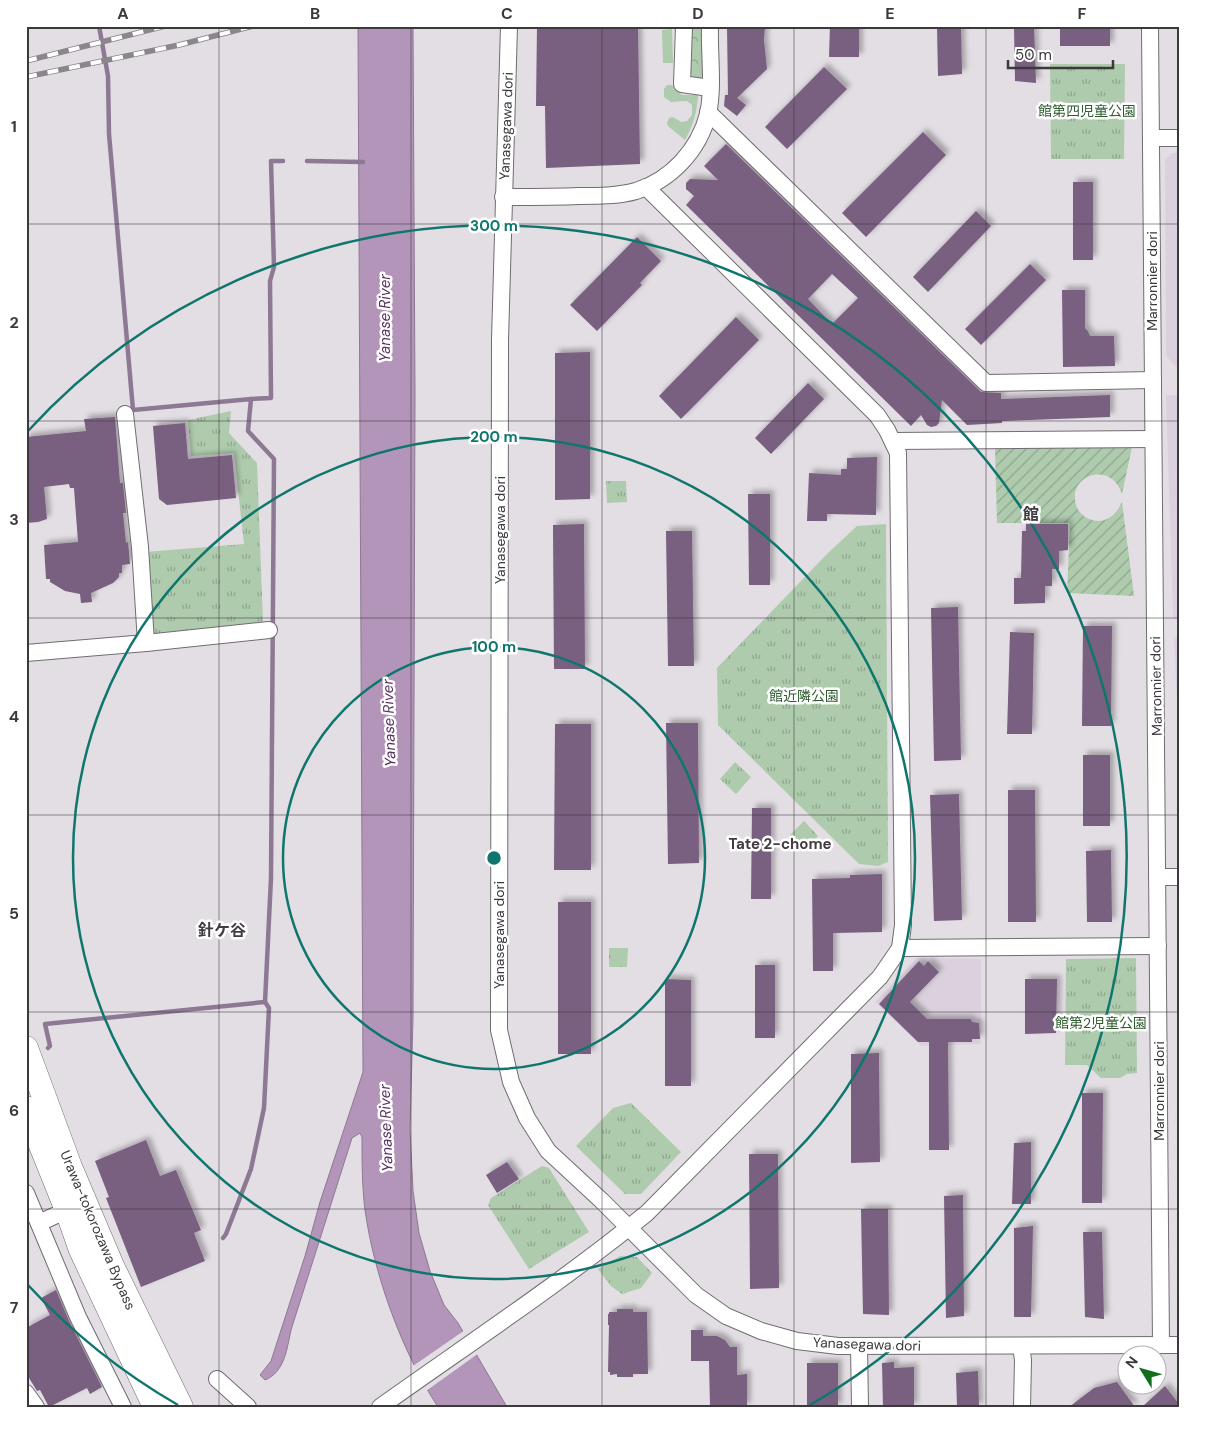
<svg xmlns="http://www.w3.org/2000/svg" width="1205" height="1433" viewBox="0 0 1205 1433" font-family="'DM Sans','Noto Sans JP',sans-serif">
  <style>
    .built { fill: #dbd1de }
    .grass { fill: #aecbad }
    .forest { fill: url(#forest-crowns) }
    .park { fill: url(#park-tufts) }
    .garden { fill: url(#garden-furrows) }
    .water { fill: #b295b9; stroke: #8e7994 }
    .pier { fill: #e3dee4 }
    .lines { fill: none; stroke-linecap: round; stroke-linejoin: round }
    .stream { stroke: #8e7994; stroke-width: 4.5 }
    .building { fill: #795e80; fill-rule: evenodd; filter: url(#shadow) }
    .minor-casing { stroke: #716c72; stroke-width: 18 }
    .highway-casing { stroke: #716c72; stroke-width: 25 }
    .minor { stroke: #fff; stroke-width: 16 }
    .highway { stroke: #fff; stroke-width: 24 }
    .rail-casing { stroke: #8a868b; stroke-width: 5.5 }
    .rail { stroke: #fff; stroke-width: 4; stroke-dasharray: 11; stroke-linecap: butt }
    .grid { fill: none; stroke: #3b393c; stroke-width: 1; stroke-opacity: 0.55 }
    .ring { fill: none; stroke: #0f766e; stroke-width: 2.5 }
    .labels { text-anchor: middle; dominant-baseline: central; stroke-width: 5; stroke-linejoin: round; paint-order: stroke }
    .park-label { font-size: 14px; fill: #2d5d2e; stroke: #fff }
    .street-label { font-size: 14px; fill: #3b393c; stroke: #fff }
    .water-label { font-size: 15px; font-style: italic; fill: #583161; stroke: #fff }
    .neighbourhood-label { font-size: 15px; font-weight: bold; fill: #403c41; stroke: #fff }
    .quarter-label { font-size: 16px; font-weight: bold; fill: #403c41; stroke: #fff }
    .centre { fill: #0f766e; stroke: #fff; stroke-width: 2.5 }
    .ring-label { font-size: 15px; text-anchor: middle; font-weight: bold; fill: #0f766e; stroke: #fff; stroke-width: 5; stroke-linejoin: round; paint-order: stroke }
    .neatline { fill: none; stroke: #3b393c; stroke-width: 2 }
    .grid-label { font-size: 16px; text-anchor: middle; font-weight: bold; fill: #3b393c }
  </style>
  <defs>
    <pattern id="forest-crowns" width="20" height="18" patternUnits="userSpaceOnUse" patternTransform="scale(1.25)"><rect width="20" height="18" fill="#aecbad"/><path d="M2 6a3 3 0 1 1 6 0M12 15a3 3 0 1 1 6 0" fill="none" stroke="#8fa68e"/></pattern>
    <pattern id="park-tufts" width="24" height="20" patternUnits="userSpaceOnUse" patternTransform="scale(1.25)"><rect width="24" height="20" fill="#aecbad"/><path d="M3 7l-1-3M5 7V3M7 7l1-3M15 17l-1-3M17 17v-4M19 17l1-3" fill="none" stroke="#8fa68e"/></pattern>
    <pattern id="garden-furrows" width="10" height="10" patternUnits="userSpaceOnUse" patternTransform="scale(1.25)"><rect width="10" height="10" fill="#aecbad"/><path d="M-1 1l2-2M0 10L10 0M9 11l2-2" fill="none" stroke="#8fa68e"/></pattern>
    <filter id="shadow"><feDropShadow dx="4" dy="-4" stdDeviation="2.5" flood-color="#0004"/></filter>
  </defs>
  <rect width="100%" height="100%" fill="#e3dee4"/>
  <g class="built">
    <polygon points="1172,153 1179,153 1179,369 1166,356 1165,160"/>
    <polygon points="1166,395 1179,395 1179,619 1173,619"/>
    <polygon points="1174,637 1179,637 1179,746"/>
    <polygon points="917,958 981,959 981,1044 921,1046 875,1002"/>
  </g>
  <g class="grass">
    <polygon points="672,29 673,63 663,63 662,30"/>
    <path d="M 667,85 L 672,85 L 682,95 L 698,95 C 697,112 693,126 685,140 L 668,126 L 667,123 L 669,118 L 673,117 L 681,122 L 687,121 L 692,115 L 692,105 L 687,101 L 671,102 L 664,97 L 664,89 Z"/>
  </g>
  <polygon class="forest" points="691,26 703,26 702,79 690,80"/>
  <g class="park">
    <polygon points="1050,64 1125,64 1124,159 1051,159"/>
    <polygon points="231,411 229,433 257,463 263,622 151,635 145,552 244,544 234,453 191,456 188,420"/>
    <polygon points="606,481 626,481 627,502 607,503"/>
    <polygon points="886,524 888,862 878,866 859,864 718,725 717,668 828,553 857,526"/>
    <polygon points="735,762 751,777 736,794 720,779"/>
    <polygon points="804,821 818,836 803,850 789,836"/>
    <polygon points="609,948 628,948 627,967 609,967"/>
    <polygon points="1136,958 1137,1073 1127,1074 1120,1078 1101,1078 1087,1065 1065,1065 1066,959"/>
    <polygon points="631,1103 681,1152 641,1194 625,1194 576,1146 613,1108"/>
    <polygon points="542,1166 549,1168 589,1232 529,1269 488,1205 491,1198"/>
    <polygon points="620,1256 637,1257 652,1273 641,1288 622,1294 611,1286 598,1269"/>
  </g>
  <path class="garden" d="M 1132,447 L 1122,494 C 1111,460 1067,475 1076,505 C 1078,511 1082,516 1089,519 C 1104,525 1116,516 1122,502 L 1134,596 L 1067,593 L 1070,523 L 997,523 L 995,448 Z"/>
  <path class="water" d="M 358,26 L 413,26 L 415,394 L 413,1017 L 410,1129 L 413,1191 L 419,1233 L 430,1271 L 444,1305 L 458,1323 L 507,1407 L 438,1407 C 402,1352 374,1275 365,1210 C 362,1186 362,1161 362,1137 L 360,1133 L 352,1138 L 291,1330 C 287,1348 285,1372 265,1380 L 260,1375 L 271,1361 L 305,1256 L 320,1202 L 363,1072 Z"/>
  <polygon class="pier" points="465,1330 479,1353 426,1391 413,1366"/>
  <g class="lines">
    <g class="stream">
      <polyline points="307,161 363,162"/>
      <polyline points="251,399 271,398 270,281 274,267 271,161 283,161"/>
      <polyline points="48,1048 50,1046 45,1024 265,1002 271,878 274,459 248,431 251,399 133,410 109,134 108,76 99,26"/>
      <polyline points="223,1238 226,1234 251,1169 264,1108 269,1008 265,1002"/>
    </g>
  </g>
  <g class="building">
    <polygon points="537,26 638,26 640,164 546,168 545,106 536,106"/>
    <polygon points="727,26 765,26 764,40 767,69 737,98 746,105 737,116 724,106 725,95 728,95"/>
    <polygon points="830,26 859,26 859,57 829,57"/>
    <polygon points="937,26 961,26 962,74 938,76"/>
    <polygon points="1014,26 1034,26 1036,83 1015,81"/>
    <rect x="1060" y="26" width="50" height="20"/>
    <polygon points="824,67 847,89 787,149 765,127"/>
    <polygon points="923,132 946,155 866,237 842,213"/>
    <path d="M 726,144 L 981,392 L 1001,393 L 1001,399 L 1110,395 L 1110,417 L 1002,421 L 1002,423 L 967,425 L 942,400 L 939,423 L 936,426 L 931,427 L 927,425 L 921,415 L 911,426 L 686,205 L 694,196 L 686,189 L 686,183 L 690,179 L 718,180 L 704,166 ZM 832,274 L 858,298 L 832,324 L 808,299 Z"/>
    <rect x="1073" y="182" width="20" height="78"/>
    <polygon points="976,211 991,226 928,292 913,277"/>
    <polygon points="637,237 661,261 640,283 642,285 597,331 570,305"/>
    <polygon points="1030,264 1046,280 981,345 965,329"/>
    <polygon points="1062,290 1085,290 1085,328 1088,331 1090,336 1114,336 1115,366 1063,367"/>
    <polygon points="736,317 759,340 681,419 659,396"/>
    <polygon points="590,352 590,499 555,500 555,353"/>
    <polygon points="808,383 824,399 771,454 755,438"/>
    <polygon points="115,417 120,483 123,483 126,513 123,513 126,543 128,542 130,564 122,565 122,573 119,573 119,577 113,583 91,593 92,602 81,603 80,594 65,591 50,582 50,579 46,579 44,545 78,542 74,488 70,488 69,484 44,487 47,519 38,522 26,523 26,437 86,431 84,419"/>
    <polygon points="185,423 188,459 232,455 236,498 167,505 159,499 153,426"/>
    <polygon points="877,457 876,515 827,514 827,521 807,521 809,473 841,475 841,469 847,469 847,458"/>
    <polygon points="748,494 770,494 770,585 749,585"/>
    <polygon points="584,524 585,669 554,669 553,525"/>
    <polygon points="1026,524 1068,524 1068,550 1059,551 1059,569 1052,569 1052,586 1045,586 1045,603 1014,604 1014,578 1021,578 1022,531 1026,531"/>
    <polygon points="666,531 692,531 694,666 668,666"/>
    <polygon points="958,607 961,760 934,761 931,608"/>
    <polygon points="1083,626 1112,626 1111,726 1082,726"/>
    <polygon points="1010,632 1034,633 1032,734 1007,734"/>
    <polygon points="666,723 698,723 699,863 668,864"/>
    <polygon points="555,724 591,724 591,870 554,870"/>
    <rect x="1083" y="755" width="27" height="71"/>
    <polygon points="1008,790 1035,790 1036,922 1008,922"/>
    <polygon points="959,794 962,920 934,921 930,795"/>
    <polygon points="752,808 771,808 771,899 751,899"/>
    <polygon points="1111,850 1112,922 1087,922 1086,851"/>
    <polygon points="882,874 882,932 833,933 833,971 813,971 812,879 850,878 850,875"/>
    <rect x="558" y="902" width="33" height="152"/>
    <polygon points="919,961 924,966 928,961 939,972 910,1002 927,1019 971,1019 972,1022 979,1023 980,1039 972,1039 972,1042 948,1042 949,1150 929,1150 929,1042 918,1042 879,1004"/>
    <rect x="755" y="965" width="20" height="73"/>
    <polygon points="665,979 691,980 691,1086 665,1086"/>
    <polygon points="1025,979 1057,979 1056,1033 1025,1034"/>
    <polygon points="879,1053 880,1162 851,1163 851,1054"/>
    <polygon points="1082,1093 1103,1093 1102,1203 1082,1203"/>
    <polygon points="146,1140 160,1176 176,1170 201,1230 194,1233 205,1261 141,1287 106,1198 109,1197 95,1161"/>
    <polygon points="1031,1142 1031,1204 1012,1204 1014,1143"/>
    <polygon points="749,1154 778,1154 779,1288 750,1289"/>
    <polygon points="507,1162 519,1179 497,1193 486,1175"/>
    <polygon points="963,1195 964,1316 946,1318 944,1196"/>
    <polygon points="861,1209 888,1209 889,1315 863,1314"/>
    <polygon points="1033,1226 1031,1317 1014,1317 1014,1228"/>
    <polygon points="1083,1232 1102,1232 1104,1319 1085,1317"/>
    <polygon points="56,1290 69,1321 102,1387 90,1394 87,1388 49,1407 40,1390 37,1391 26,1373 26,1328 50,1315 41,1298"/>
    <polygon points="617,1309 633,1309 633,1312 647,1312 648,1374 633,1374 633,1377 617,1377 617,1374 610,1375 610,1372 608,1372 609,1325 608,1325 608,1314 609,1314 609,1312 617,1312"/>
    <polygon points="691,1330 703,1330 703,1336 717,1336 725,1340 730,1347 737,1347 737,1375 747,1374 747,1407 710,1407 709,1361 691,1361"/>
    <polygon points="894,1362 894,1368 914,1367 914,1407 883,1407 882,1363"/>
    <rect x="807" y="1363" width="31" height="44"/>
    <polygon points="978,1371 979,1407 957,1407 956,1373"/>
    <polygon points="1117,1382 1135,1407 1069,1407 1094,1388"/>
    <polygon points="1165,1386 1179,1404 1179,1407 1142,1407"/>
  </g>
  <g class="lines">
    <defs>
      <g id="minor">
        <polyline points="509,26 500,340 499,1030 511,1082 527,1118 548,1151 602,1201 696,1295 726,1316 761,1331 797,1341 838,1346 1179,1345"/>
        <polyline points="684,26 682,84 710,88"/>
        <polyline points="1150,26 1161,1345"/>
        <polyline points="708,112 986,383 1153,380"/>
        <polyline points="1151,138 1179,138"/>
        <path d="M 503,197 C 529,197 554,197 579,196 C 598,196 618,196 636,191 C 671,180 699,150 708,114 C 714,86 709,55 710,26"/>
        <polyline points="125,414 140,547 146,643"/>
        <polyline points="893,441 1153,439"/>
        <polyline points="26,653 146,643 269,630"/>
        <polyline points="1157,877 1179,877"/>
        <polyline points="900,948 1158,946"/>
        <polyline points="26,1193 78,1317 123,1407"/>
        <polyline points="39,1223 67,1210"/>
        <polyline points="859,1346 860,1407"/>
        <polyline points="1021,1346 1023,1360 1022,1407"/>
        <polyline points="217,1379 248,1407"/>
        <polyline points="26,1393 36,1407"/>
        <path d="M 380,1407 C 470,1343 562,1282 647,1213 L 880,977 L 900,948 L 903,925 L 898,453 L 887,430 L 877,415 L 646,187"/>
      </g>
      <g id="highway">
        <polyline points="26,1048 70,1167 112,1266 181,1407"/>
        <polyline points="26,1108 67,1210 81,1250 155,1407"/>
      </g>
    </defs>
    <use href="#minor" class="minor-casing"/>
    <use href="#highway" class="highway-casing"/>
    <use href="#minor" class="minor"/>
    <use href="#highway" class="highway"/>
    <defs>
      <g id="rail">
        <polyline points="26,61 165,26"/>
        <polyline points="26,77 179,45 253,26"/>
      </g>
    </defs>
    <use href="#rail" class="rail-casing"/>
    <use href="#rail" class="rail"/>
  </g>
  <path class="grid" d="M 219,26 L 219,1407M 411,26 L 411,1407M 602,26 L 602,1407M 794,26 L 794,1407M 986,26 L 986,1407M 26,224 L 1179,224M 26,421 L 1179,421M 26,618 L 1179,618M 26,815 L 1179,815M 26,1012 L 1179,1012M 26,1209 L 1179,1209"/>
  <g class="ring">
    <circle cx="494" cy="858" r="211"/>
    <circle cx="494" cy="858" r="421"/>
    <path d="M178 1405A632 632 0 0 1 28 1285M28 431A632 632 0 1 1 810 1405"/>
  </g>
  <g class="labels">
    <g class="park-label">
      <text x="1087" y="111">館第四児童公園</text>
      <text x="804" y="696">館近隣公園</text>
      <text x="1101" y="1023">館第2児童公園</text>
    </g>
    <g class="street-label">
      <text transform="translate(506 126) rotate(-88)">Yanasegawa dori</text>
      <text transform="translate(1152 281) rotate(-90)">Marronnier dori</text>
      <text transform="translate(500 530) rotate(-90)">Yanasegawa dori</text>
      <text transform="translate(1156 686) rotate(-91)">Marronnier dori</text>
      <text transform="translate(499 935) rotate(-90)">Yanasegawa dori</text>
      <text transform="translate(1159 1091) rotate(-90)">Marronnier dori</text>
      <text transform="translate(98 1230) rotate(67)">Urawa-tokorozawa Bypass</text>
      <text transform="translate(867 1344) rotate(2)">Yanasegawa dori</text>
    </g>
    <g class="water-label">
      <text transform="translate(385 318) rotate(-90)">Yanase River</text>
      <text transform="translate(389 723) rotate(-92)">Yanase River</text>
      <text transform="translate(386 1128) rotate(-92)">Yanase River</text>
    </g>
    <g class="neighbourhood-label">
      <text x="780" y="844">Tate 2-chome</text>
    </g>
    <g class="quarter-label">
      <text x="1031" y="514">館</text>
      <text x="222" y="930">針ケ谷</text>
    </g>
  </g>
  <circle cx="494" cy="858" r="8" class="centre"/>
  <g class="ring-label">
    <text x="494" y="231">300 m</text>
    <text x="494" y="442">200 m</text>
    <text x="494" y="652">100 m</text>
  </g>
  <rect width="1205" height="1433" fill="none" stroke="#ffffff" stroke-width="55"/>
  <g transform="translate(1142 1370) rotate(307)"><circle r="24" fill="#ffffff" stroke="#b1b0b1"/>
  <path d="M0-4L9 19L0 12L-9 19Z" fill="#116e1b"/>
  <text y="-8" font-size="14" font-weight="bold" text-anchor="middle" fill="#3b393c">N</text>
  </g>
  <path d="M1008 60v8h105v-8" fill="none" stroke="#3b393c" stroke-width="2.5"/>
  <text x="1015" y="60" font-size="15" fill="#3b393c" stroke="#ffffff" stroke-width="4" paint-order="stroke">50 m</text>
  <rect x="28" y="28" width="1150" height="1378" class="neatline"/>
  <g class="grid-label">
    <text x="123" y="19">A</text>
    <text x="315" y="19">B</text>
    <text x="507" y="19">C</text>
    <text x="698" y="19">D</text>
    <text x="890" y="19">E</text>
    <text x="1082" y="19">F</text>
    <text x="14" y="132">1</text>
    <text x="14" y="328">2</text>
    <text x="14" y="525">3</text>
    <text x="14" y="722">4</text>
    <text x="14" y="919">5</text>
    <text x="14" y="1116">6</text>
    <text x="14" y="1313">7</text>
  </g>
</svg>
